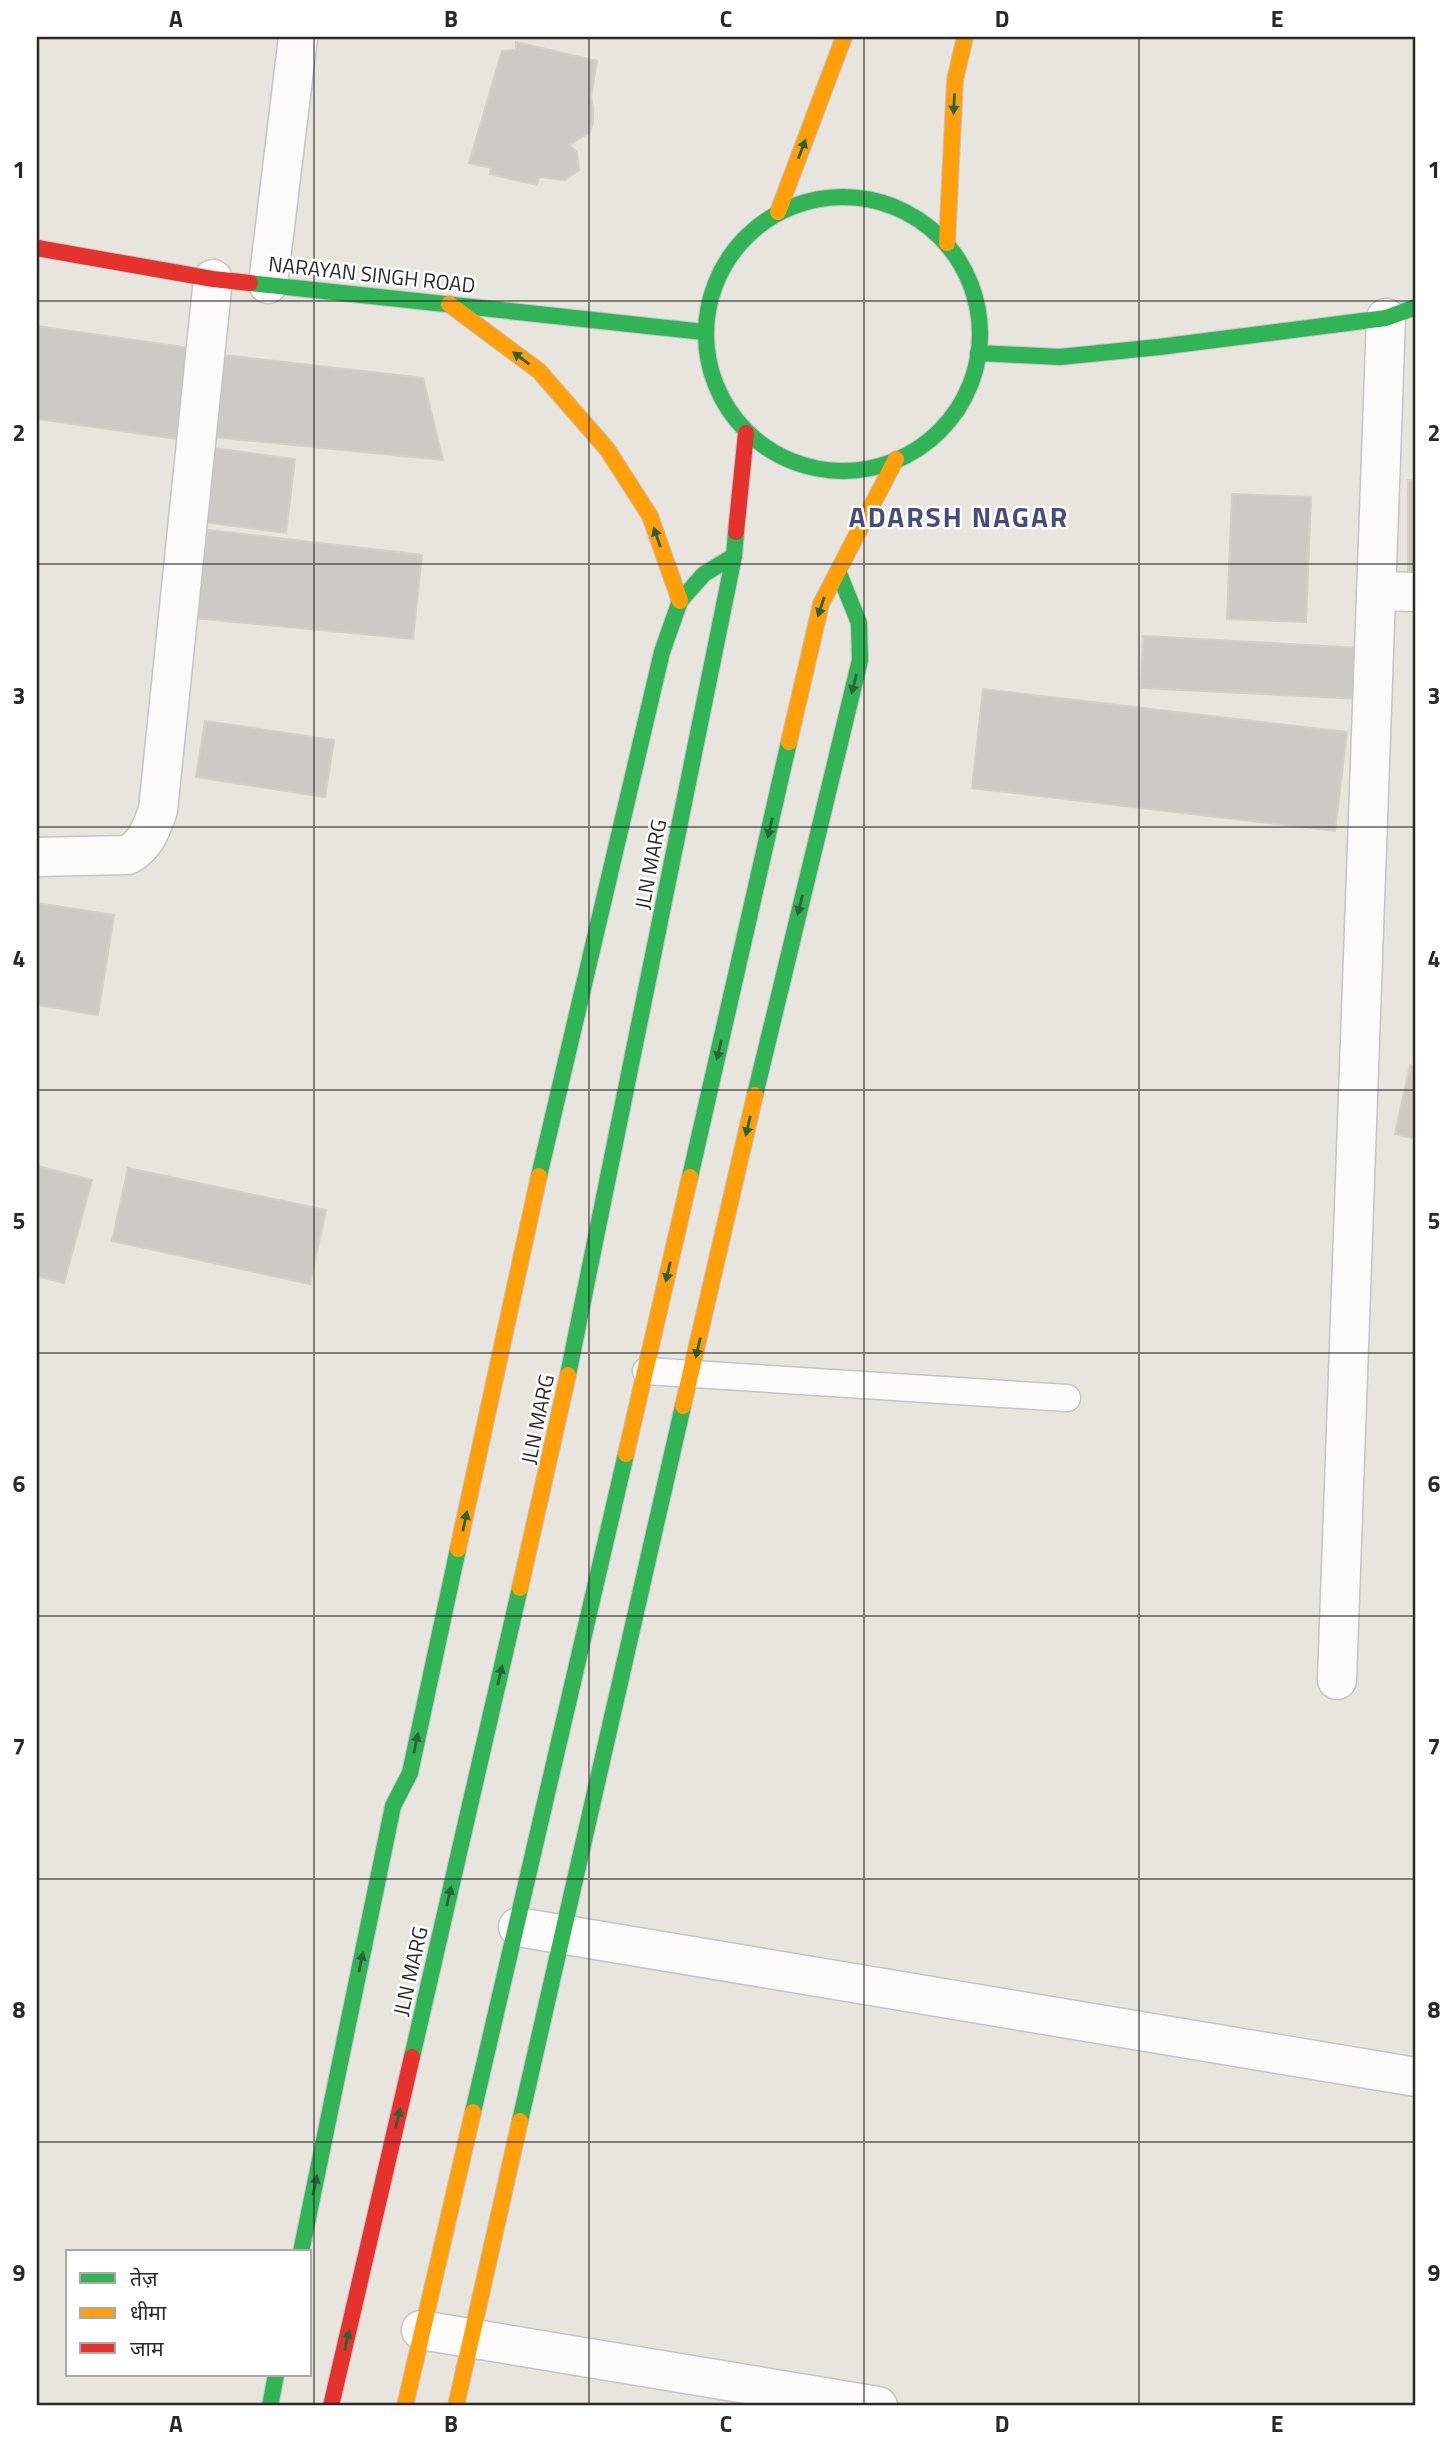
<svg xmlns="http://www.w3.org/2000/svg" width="1453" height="2443" viewBox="0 0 1453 2443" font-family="'Titillium Web','Noto Sans Devanagari',sans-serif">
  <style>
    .building { fill: #cdcac5; stroke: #d3d0ca; stroke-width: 2 }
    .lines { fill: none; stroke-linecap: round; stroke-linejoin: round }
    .lane-casing { stroke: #c5c3c4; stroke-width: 29 }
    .street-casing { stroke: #c5c3c4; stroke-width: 41 }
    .fast-casing { stroke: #c5c3c4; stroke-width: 18 }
    .slow-casing { stroke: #c5c3c4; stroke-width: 18 }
    .jam-casing { stroke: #c5c3c4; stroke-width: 18 }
    .lane { stroke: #fcfbfa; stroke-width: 26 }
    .street { stroke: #fcfbfa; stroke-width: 38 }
    .fast { stroke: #30b455; stroke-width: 16 }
    .slow { stroke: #ff9f0a; stroke-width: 16 }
    .jam { stroke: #e5322d; stroke-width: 16 }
    .oneway { fill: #2c613b }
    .grid { fill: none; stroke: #292929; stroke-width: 2; stroke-opacity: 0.55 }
    .labels { text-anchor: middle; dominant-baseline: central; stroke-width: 5; stroke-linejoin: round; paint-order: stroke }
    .street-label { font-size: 21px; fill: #292929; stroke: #fff }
    .district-label { font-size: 28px; font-weight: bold; letter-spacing: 2px; fill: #454c7e; stroke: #fff }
    .neatline { fill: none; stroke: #292929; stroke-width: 2.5 }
    .grid-label { font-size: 23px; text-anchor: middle; font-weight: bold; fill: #292929 }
  </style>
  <rect width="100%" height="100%" fill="#e8e4de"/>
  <g class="building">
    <polygon points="516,42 597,61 591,97 593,107 593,122 590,132 569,145 577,152 579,170 565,180 539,177 537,185 490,174 491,168 469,163 502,51 516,50"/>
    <polygon points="37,326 212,351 199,442 37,419"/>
    <polygon points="223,355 423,378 443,460 213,437"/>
    <polygon points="213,448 295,459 286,533 203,522"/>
    <rect x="1408" y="480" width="8" height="98"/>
    <polygon points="1232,494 1311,497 1306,622 1227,619"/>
    <polygon points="208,530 422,555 413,639 195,618"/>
    <polygon points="1143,636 1362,648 1360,699 1141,688"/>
    <polygon points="983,689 1347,732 1335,831 972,788"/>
    <polygon points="205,721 334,740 325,797 196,777"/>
    <polygon points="37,903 114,915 98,1015 37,1005"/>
    <polygon points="1410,1065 1416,1067 1416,1139 1395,1134"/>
    <polygon points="37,1166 92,1180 64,1283 37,1276"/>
    <polygon points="128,1168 326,1210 310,1284 112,1241"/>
  </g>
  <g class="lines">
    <defs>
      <polyline id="lane" points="646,1371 1067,1398"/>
      <g id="street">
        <polyline points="268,284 298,37"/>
        <polyline points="1376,591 1416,592"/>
        <path d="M 37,857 L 128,855 C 146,845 151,829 158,810 L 213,279"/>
        <polyline points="1337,1680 1386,318"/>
        <polyline points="518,1927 1416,2077"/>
        <polyline points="421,2330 878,2406"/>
      </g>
      <g id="fast">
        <circle cx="843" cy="334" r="137"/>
        <polyline points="250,283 704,332"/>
        <polyline points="978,353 1060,357 1159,347 1386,318 1416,307"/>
        <polyline points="755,1095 860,660 859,623 838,571"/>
        <polyline points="539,1176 662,652 680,601 704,574 734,556"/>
        <polyline points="690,1177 789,742"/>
        <polyline points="568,1375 734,556 736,532"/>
        <polyline points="412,2057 520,1588"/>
        <polyline points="473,2112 626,1454"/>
        <polyline points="520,2121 683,1406"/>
        <polyline points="301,2252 393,1806 410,1773 458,1549"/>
        <polyline points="270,2406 276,2375"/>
      </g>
      <g id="slow">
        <polyline points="778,212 844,37"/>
        <polyline points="947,243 955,80 965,37"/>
        <polyline points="449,304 539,371 607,449 650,516 680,601"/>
        <polyline points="789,742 821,604 896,459"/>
        <polyline points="683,1406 755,1095"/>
        <polyline points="626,1454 690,1177"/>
        <polyline points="458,1549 539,1176"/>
        <polyline points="520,1588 568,1375"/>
        <polyline points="405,2406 473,2112"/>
        <polyline points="456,2406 520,2121"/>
      </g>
      <g id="jam">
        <polyline points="37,248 213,279 250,283"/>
        <polyline points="736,532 746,433"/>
        <polyline points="331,2406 412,2057"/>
      </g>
    </defs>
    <use href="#lane" class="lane-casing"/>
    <use href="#street" class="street-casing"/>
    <use href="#fast" class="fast-casing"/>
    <use href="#slow" class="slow-casing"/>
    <use href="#jam" class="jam-casing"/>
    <use href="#lane" class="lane"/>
    <use href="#street" class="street"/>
    <use href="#fast" class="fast"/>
    <use href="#slow" class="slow"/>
    <use href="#jam" class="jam"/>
  </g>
  <defs><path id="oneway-solid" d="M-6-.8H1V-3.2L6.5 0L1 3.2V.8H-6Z" transform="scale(1.75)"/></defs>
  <g class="oneway">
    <use href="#oneway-solid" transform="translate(954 104) rotate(93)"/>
    <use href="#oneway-solid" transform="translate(802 149) rotate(-69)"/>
    <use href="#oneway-solid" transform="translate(521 358) rotate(-143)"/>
    <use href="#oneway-solid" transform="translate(657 537) rotate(-109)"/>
    <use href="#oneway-solid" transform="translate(821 607) rotate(108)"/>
    <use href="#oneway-solid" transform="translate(854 684) rotate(104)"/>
    <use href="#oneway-solid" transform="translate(770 828) rotate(103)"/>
    <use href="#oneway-solid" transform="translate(800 905) rotate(104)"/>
    <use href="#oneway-solid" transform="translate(719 1050) rotate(103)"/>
    <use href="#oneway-solid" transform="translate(748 1126) rotate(103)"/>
    <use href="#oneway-solid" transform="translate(668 1272) rotate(103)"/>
    <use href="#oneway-solid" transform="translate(698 1348) rotate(103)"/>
    <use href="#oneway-solid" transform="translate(465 1521) rotate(-78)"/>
    <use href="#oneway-solid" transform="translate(500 1675) rotate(-77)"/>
    <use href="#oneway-solid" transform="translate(416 1743) rotate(-78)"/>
    <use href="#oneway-solid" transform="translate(449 1896) rotate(-77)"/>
    <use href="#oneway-solid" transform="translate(361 1962) rotate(-78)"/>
    <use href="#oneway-solid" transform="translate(398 2118) rotate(-77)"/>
    <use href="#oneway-solid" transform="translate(315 2185) rotate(-78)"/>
    <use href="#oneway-solid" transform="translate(347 2340) rotate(-77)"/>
  </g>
  <path class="grid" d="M 314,37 L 314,2406M 589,37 L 589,2406M 864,37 L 864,2406M 1139,37 L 1139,2406M 37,301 L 1416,301M 37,564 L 1416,564M 37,827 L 1416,827M 37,1090 L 1416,1090M 37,1353 L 1416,1353M 37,1616 L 1416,1616M 37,1879 L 1416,1879M 37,2142 L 1416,2142"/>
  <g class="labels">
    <g class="street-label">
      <text transform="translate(372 274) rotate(6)">NARAYAN SINGH ROAD</text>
      <text transform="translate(650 864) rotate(-79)">JLN MARG</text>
      <text transform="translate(537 1419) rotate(-78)">JLN MARG</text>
      <text transform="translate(410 1971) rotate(-77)">JLN MARG</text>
    </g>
    <g class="district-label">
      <text x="959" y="516">ADARSH NAGAR</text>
    </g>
  </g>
  <rect width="1453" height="2443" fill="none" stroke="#ffffff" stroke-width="77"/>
  <rect x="66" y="2250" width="245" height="126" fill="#ffffff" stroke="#a9a9a9" stroke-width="2"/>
  <rect x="80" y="2273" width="35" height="10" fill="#30b455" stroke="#a9a9a9" stroke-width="2"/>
  <text x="130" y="2286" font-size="21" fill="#292929">तेज़</text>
  <rect x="80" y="2308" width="35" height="10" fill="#ff9f0a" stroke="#a9a9a9" stroke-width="2"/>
  <text x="130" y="2320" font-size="21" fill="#292929">धीमा</text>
  <rect x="80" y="2343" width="35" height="10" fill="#e5322d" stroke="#a9a9a9" stroke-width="2"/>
  <text x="130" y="2356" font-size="21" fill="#292929">जाम</text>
  <rect x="38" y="38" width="1376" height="2366" class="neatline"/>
  <g class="grid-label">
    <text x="176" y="27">A</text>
    <text x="451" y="27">B</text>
    <text x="726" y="27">C</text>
    <text x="1002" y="27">D</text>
    <text x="1277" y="27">E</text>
    <text x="19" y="178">1</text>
    <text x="1434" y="178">1</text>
    <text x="19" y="441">2</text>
    <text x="1434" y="441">2</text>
    <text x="19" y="704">3</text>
    <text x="1434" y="704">3</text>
    <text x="19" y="967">4</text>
    <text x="1434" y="967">4</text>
    <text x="19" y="1229">5</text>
    <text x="1434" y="1229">5</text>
    <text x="19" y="1492">6</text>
    <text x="1434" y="1492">6</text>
    <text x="19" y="1755">7</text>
    <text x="1434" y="1755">7</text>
    <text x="19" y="2018">8</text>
    <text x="1434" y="2018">8</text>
    <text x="19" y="2281">9</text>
    <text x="1434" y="2281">9</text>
    <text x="176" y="2432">A</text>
    <text x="451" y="2432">B</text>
    <text x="726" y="2432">C</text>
    <text x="1002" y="2432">D</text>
    <text x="1277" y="2432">E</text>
  </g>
</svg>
